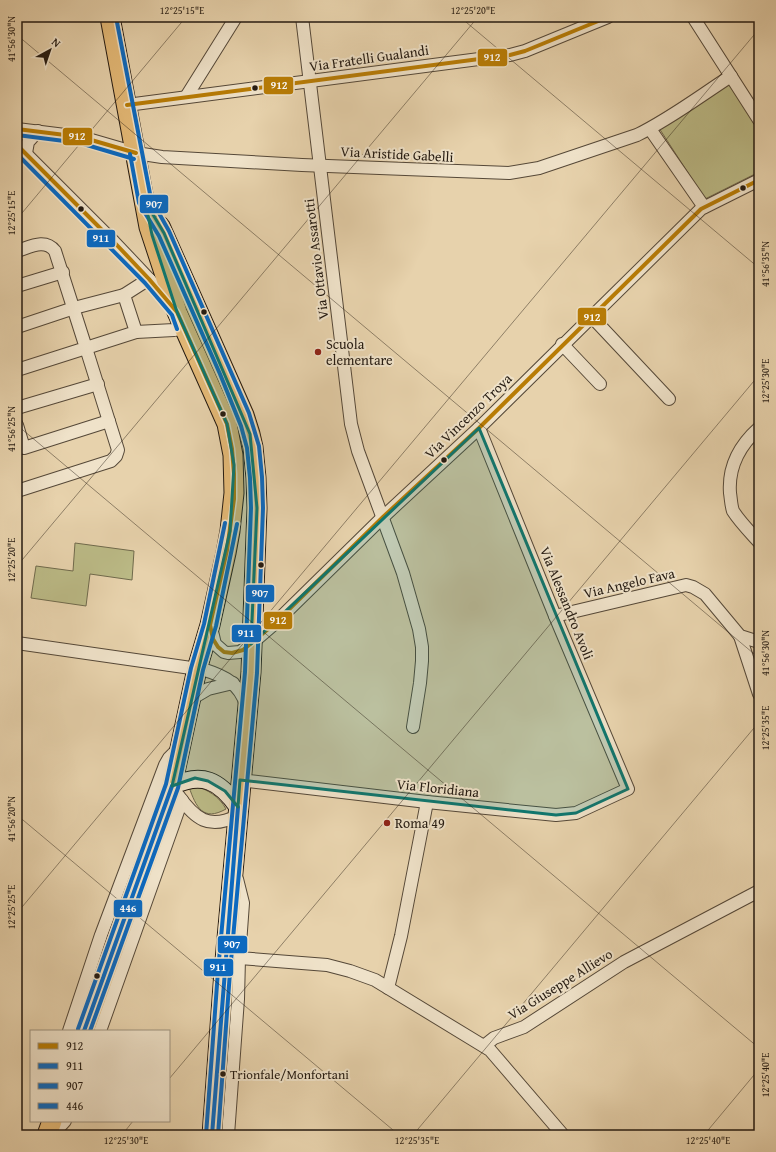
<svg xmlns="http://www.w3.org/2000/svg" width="776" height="1152" viewBox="0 0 776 1152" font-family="'Gentium Book Plus',serif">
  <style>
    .green { fill: #bbba86; stroke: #706a4c }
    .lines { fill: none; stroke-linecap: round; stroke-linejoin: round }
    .street-casing { stroke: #554838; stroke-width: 14 }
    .secondary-casing { stroke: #241a11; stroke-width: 19 }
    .primary-casing { stroke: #241a11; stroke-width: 21 }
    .street { stroke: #efe2c9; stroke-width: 12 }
    .secondary { stroke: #efe2c9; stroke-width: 17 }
    .primary { stroke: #e4b976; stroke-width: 19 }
    .bus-1-casing { stroke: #efe2c9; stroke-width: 7 }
    .bus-2-casing { stroke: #efe2c9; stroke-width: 7 }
    .bus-3-casing { stroke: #efe2c9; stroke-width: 7 }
    .bus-4-casing { stroke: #efe2c9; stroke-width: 7 }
    .bus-1 { stroke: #b87c05; stroke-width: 4 }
    .bus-2 { stroke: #0c69bf; stroke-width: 4 }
    .bus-3 { stroke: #0c69bf; stroke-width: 4 }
    .bus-4 { stroke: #0c69bf; stroke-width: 4 }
    .marked { fill: #0f766e; fill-opacity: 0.2; stroke: #0f766e; stroke-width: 3; stroke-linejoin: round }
    .ticks { fill: none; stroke: #241a11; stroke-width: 1; stroke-opacity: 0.45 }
    .bus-dot { fill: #241a11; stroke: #efe2c9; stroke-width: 1.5 }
    .poi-dot { fill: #8f2418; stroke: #efe2c9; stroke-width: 1.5 }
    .labels { text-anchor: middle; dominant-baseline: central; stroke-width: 4; stroke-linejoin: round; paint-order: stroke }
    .bus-label { font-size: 13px; fill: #241a11; stroke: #efe2c9; text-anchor: start }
    .street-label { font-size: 14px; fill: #241a11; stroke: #efe2c9 }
    .poi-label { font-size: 14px; fill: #241a11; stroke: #efe2c9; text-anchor: start }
    .line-badge { stroke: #efe2c9; stroke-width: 1.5 }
    .badge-label { font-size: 11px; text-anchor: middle; font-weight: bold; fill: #fff }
    .neatline { fill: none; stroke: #241a11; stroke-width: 1.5 }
    .ticks-label { font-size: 10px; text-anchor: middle; fill: #241a11 }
  </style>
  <rect width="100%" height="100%" fill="#e7d2ac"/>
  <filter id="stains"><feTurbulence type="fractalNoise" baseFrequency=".005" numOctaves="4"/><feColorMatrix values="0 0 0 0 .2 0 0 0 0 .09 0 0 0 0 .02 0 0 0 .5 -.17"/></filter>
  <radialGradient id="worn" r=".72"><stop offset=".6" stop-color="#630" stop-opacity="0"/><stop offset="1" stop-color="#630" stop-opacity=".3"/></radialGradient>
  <g class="green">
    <polygon points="729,83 759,129 759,172 705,199 659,128"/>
    <polygon points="75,543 134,551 132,580 90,574 86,606 31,598 36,566 73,571"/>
    <path d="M 193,785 C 208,790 219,796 226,809 C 203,822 196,807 189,787 Z"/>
  </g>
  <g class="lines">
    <defs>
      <g id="street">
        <polyline points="302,17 351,424 358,451 403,573 419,629 422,647 422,661 420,683 413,727"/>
        <polyline points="693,17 759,120"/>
        <polyline points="186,97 236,17"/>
        <polyline points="127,105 510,55 525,51 608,17"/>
        <path d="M 17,129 L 81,137 L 136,153 L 162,157 L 302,165 L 509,173 L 539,168 L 637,135 C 670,119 700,96 731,76"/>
        <polyline points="650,129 704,207"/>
        <polyline points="17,145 114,242 149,279 172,306"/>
        <polyline points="26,153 28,142 38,131"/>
        <path d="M 17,251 C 30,247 45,238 55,251 L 86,348 L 17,370"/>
        <polyline points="17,286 63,272"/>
        <polyline points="591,316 669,399"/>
        <polyline points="17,327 74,308 124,295"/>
        <polyline points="136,332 174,330 184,328"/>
        <polyline points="562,344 600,384"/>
        <polyline points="17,408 98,384"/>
        <polyline points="17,425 24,448 109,421"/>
        <path d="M 759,428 C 740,445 728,466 730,493 C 731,499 731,505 733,511 C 740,522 750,532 759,542"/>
        <polyline points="17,491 111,461 116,456 118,450 86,348 136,332 124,295 149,279"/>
        <polyline points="555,616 686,585 693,587 705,594 740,636 759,642"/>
        <polyline points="211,627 215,644 224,652 228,653 240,652 251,644 273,625 383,517 479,428 701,209 759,180"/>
        <polyline points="740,636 759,694"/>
        <path d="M 17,643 L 205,670 C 224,676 240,684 246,705"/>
        <polyline points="191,699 208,689 233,683"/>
        <polyline points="240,780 427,802 556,815 576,813 628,789 555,616 479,428"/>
        <path d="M 178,795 C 195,819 209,830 237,816"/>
        <polyline points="239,958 327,965 350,971 375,980 490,1050 563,1135"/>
        <polyline points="388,988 401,936 427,802"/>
        <polyline points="69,1031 101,935 165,765 169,758 179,748"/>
        <polyline points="100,1031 182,800"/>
        <polyline points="484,1046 494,1038 524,1027 624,962 759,891"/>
        <polyline points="52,1135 65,1121"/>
        <polyline points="228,1135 238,999 239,958 243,903 237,879"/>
      </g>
      <path id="secondary" d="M 172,786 C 202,772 219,780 238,807"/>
      <g id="primary">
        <polyline points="160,226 244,415 250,434 253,447 256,478 257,508 251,672 224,972 212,1135"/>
        <polyline points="84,1031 172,786 197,669 210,625 226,553 230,531 234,493 233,455 227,424 177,312 149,227 110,17"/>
        <polyline points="47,1135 52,1121"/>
      </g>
    </defs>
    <use href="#street" class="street-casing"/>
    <use href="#secondary" class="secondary-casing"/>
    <use href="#primary" class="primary-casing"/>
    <use href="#street" class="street"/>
    <use href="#secondary" class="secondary"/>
    <use href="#primary" class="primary"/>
    <defs>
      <g id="bus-1">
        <polyline points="127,105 510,55 525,51 608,17"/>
        <polyline points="17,129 81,137 136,153"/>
        <polyline points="17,145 114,242 149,279 177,312 227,424 232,449 234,474 234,499 227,550 210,625 213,639 218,647 224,652 232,653 243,650 273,625 383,517 479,428 701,209 759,180"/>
      </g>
      <g id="bus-2">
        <polyline points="17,135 80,143 134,159"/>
        <polyline points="17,154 145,283 172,315 177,329"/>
        <polyline points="130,154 139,203 159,236 220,374 241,426 247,448 250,478 251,508 245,672 218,971 206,1135"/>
        <polyline points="90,1031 178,788 203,670 216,626 237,524"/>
      </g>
      <g id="bus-3">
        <polyline points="116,17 151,199 169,231 249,413 259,446 262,477 263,508 257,673 230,972 218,1135"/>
        <polyline points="78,1029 166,784 191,668 204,624 225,523"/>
      </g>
      <g id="bus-4">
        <polyline points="84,1031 172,786"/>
        <polyline points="212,1135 238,807"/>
      </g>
    </defs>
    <use href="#bus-1" class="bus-1-casing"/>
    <use href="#bus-2" class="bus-2-casing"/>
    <use href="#bus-3" class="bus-3-casing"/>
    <use href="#bus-4" class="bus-4-casing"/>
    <use href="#bus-1" class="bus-1"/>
    <use href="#bus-2" class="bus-2"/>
    <use href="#bus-3" class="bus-3"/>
    <use href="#bus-4" class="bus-4"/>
  </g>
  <path class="marked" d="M 145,201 L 164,233 L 250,434 L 257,508 L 251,644 L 479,428 L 628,789 L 576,813 L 556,815 L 240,780 L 238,807 L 225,791 L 208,781 L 195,778 L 172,786 L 230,531 L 234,465 L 227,424 L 177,312 L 152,235 Z"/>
  <path class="ticks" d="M 460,17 L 759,268M 17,35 L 759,658M 17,219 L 186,17M 17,425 L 759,1048M 17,566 L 478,17M 17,815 L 399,1135M 17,913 L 759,29M 169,1079 L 759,375M 122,1135 L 133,1121M 413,1135 L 759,722M 704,1135 L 759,1069"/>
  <g class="bus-dot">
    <circle cx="255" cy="88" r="3.5"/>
    <circle cx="743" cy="188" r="3.5"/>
    <circle cx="81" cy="209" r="3.5"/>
    <circle cx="204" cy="312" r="3.5"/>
    <circle cx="223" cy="414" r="3.5"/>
    <circle cx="444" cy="460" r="3.5"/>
    <circle cx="261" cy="565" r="3.5"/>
    <circle cx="97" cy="976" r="3.5"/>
    <circle cx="223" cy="1074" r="3.5"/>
  </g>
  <g class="poi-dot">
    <circle cx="318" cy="352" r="4"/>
    <circle cx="387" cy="823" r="4"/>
  </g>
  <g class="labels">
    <g class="bus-label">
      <text x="230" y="1074">Trionfale/Monfortani</text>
    </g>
    <g class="street-label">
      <text transform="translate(369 58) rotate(-8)">Via Fratelli Gualandi</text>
      <text transform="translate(397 154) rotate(3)">Via Aristide Gabelli</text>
      <text transform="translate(316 259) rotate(-97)">Via Ottavio Assarotti</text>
      <text transform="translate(468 416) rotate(-44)">Via Vincenzo Troya</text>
      <text transform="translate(629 583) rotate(-13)">Via Angelo Fava</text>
      <text transform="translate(567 603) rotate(68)">Via Alessandro Avoli</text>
      <text transform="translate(438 788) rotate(6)">Via Floridiana</text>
      <text transform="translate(560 984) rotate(-32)">Via Giuseppe Allievo</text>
    </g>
    <g class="poi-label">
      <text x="326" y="344">Scuola<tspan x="326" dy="16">elementare</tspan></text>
      <text x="395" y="823">Roma 49</text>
    </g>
  </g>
  <g class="line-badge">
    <rect x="477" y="48" width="31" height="19" rx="4" fill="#b87c05"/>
    <rect x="263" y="76" width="31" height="19" rx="4" fill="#b87c05"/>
    <rect x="62" y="127" width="31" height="19" rx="4" fill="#b87c05"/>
    <rect x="139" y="194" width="30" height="20" rx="4" fill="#0c69bf"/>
    <rect x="86" y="229" width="30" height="19" rx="4" fill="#0c69bf"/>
    <rect x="577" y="307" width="30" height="19" rx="4" fill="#b87c05"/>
    <rect x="245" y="584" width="30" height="19" rx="4" fill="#0c69bf"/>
    <rect x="263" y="611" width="30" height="19" rx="4" fill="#b87c05"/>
    <rect x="231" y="624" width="31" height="19" rx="4" fill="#0c69bf"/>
    <rect x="113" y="899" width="30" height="19" rx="4" fill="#0c69bf"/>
    <rect x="217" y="935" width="31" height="19" rx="4" fill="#0c69bf"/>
    <rect x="203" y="958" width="31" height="19" rx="4" fill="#0c69bf"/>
  </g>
  <g class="badge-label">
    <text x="492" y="61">912</text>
    <text x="279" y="89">912</text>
    <text x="77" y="140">912</text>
    <text x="154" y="208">907</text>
    <text x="101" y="242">911</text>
    <text x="592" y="321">912</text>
    <text x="260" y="597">907</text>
    <text x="278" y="624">912</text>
    <text x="246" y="637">911</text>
    <text x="128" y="912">446</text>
    <text x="232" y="948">907</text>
    <text x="218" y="971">911</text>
  </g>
  <rect width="776" height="1152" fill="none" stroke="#e7d2ac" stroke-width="44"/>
  <rect x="30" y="1030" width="140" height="92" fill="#efe2c9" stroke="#9e927f"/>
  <rect x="38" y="1043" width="20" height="6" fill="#b87c05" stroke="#9e927f"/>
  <text x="66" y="1050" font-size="12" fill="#241a11">912</text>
  <rect x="38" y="1063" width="20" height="6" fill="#0c69bf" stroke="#9e927f"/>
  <text x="66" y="1070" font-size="12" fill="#241a11">911</text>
  <rect x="38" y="1083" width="20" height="6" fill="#0c69bf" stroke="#9e927f"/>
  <text x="66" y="1090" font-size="12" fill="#241a11">907</text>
  <rect x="38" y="1103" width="20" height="6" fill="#0c69bf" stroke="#9e927f"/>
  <text x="66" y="1110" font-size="12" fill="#241a11">446</text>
  <g transform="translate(50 50) rotate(40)" stroke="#efe2c9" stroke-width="3" paint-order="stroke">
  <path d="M0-3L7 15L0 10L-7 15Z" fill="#241a11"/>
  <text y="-6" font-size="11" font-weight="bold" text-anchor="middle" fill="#241a11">N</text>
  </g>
  <rect x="22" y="22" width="732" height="1108" class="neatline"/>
  <g class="ticks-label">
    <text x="182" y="14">12°25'15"E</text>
    <text x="473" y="14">12°25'20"E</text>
    <text transform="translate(11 39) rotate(-90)" y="4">41°56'30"N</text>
    <text transform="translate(11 213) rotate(-90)" y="4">12°25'15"E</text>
    <text transform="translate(765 264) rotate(-90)" y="4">41°56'35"N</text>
    <text transform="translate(765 381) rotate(-90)" y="4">12°25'30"E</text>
    <text transform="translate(11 429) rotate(-90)" y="4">41°56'25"N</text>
    <text transform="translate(11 560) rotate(-90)" y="4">12°25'20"E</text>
    <text transform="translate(765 653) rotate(-90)" y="4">41°56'30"N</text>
    <text transform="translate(765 728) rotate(-90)" y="4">12°25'35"E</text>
    <text transform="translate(11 819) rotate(-90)" y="4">41°56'20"N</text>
    <text transform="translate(11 907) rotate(-90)" y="4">12°25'25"E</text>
    <text transform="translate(765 1075) rotate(-90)" y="4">12°25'40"E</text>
    <text x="126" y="1144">12°25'30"E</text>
    <text x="417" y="1144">12°25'35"E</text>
    <text x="708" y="1144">12°25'40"E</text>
  </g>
  <rect width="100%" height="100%" filter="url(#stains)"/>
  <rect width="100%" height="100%" fill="url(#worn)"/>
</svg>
